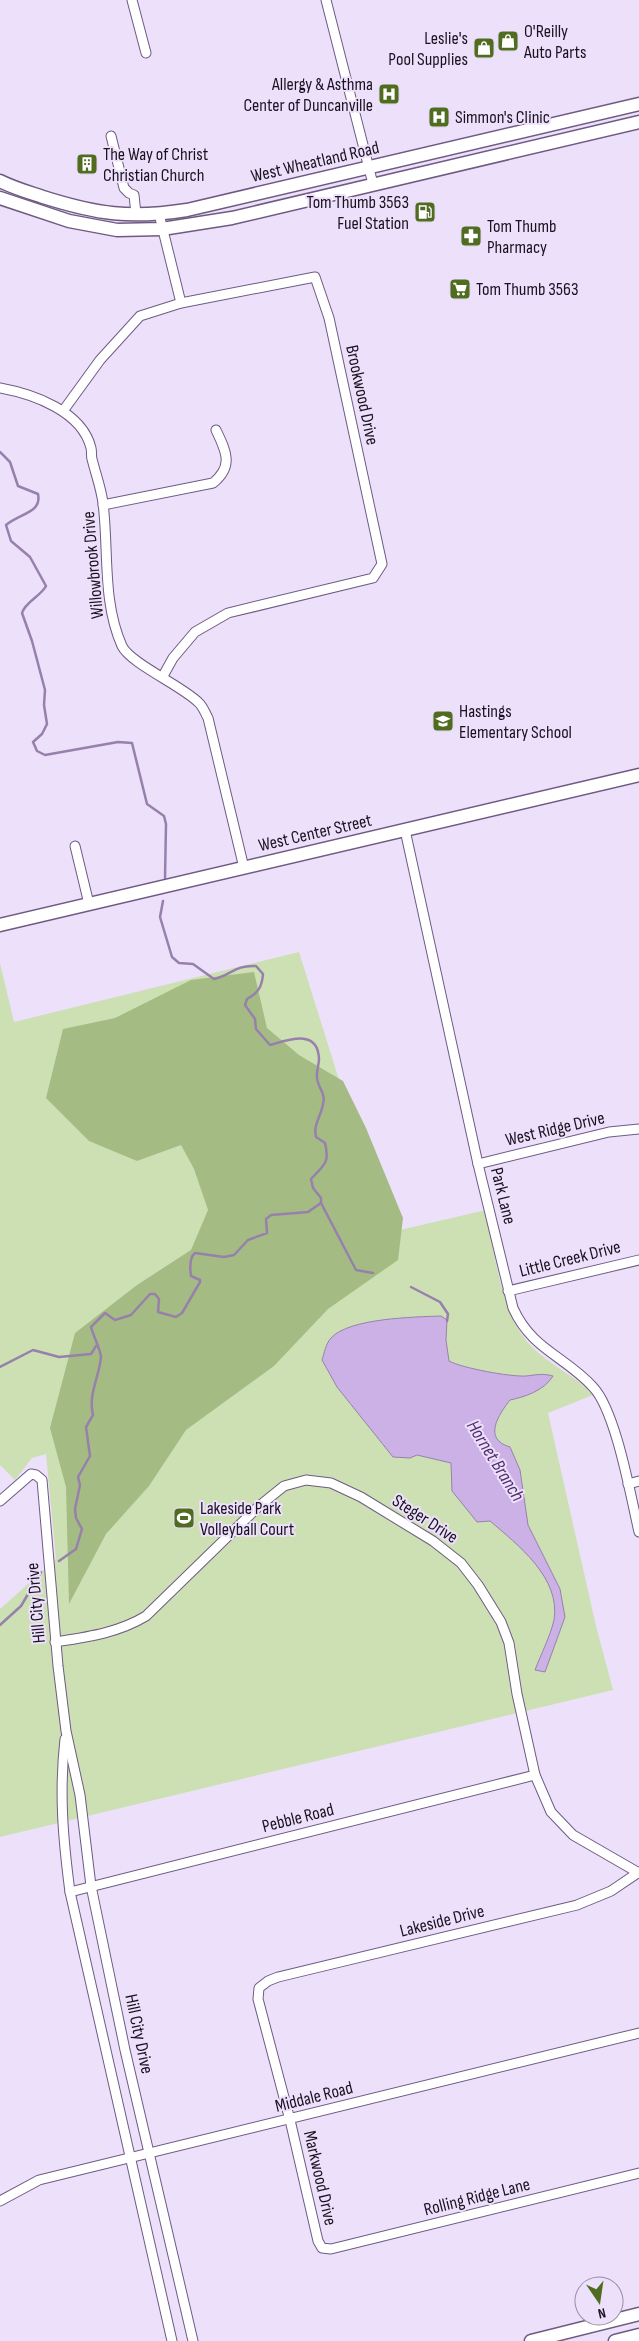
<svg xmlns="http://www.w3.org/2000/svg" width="639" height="2341" font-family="'Sofia Sans Condensed',sans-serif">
  <rect width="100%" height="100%" fill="#ede0fb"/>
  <path fill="#cce0b4" d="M 299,952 L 387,1233 L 486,1210 C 495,1252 500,1314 531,1346 C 549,1365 575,1375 593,1395 L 548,1413 L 596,1626 L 613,1690 L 0,1837 L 0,1609 L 56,1559 L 46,1454 L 32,1458 L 15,1480 L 0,1465 L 0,963 L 14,1022 Z"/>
  <path fill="#a4bc84" d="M 254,972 L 267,1028 L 299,1055 L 343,1081 L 366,1128 L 403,1218 L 398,1260 L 328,1309 L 274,1366 L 186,1430 L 149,1486 L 106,1534 L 69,1604 L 66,1487 L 50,1428 L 75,1333 L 137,1285 L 191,1250 L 208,1210 L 194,1169 L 181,1145 L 137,1161 L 89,1141 L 46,1098 L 63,1029 L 115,1018 L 191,980 Z"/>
  <path fill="#ccb1e7" stroke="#9781ac" d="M 441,1316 L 447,1320 L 446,1340 L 449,1361 C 462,1368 510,1377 526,1376 C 536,1375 542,1373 553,1376 C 544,1391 524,1397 510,1400 C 499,1414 482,1439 510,1447 L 520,1470 L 528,1525 L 560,1589 L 565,1617 L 545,1672 L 535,1670 C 541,1654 550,1637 554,1620 C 561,1578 518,1545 490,1521 L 477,1522 L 452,1491 L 451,1463 L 417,1455 L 410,1458 L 393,1457 L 337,1387 L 322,1360 C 324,1354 326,1343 331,1338 C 349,1318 415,1317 441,1316 Z"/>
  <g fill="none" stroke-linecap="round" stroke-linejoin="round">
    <g stroke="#9781ac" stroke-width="2.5">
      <path d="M 0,452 L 10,462 L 18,486 L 38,494 C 42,513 20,513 6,525 L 11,541 L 30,557 L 46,586 C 41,596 25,602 22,613 L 32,641 L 45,690 L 44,705 L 47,724 L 42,734 L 33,742 L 37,751 L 45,755 L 118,742 L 132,743 L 147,804 L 164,816 L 166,824 L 165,878"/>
      <path d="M 163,901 L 160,917 L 172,957 L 179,963 L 193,964 L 214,979 C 232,975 234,965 256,966 L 263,974 C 262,987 258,993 247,999 L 245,1005 L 255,1019 L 256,1029 L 270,1045 C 288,1040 318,1028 319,1059 C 319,1065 316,1072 317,1078 C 318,1088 326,1093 323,1104 C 321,1117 313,1124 316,1137 L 325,1143 C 330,1163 324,1165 311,1179 L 313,1188 L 321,1198 L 321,1203 L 356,1270 L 373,1273"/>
      <path d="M 411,1287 L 440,1302 L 448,1314 L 447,1321"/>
      <path d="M 0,1367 L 33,1350 L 59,1357 L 91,1354 L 96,1346"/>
      <path d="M 59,1561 L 76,1549 L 82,1529 L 76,1518 L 75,1509 L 80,1485 L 78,1477 L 90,1456 L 86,1427 L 93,1415 C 88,1394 99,1378 101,1357 C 101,1351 93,1335 91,1327 L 105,1313 L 115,1320 L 131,1315 L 150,1294 L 155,1294 L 159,1299 L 158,1312 L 176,1317 L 182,1313 L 200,1282 L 200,1280 L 191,1276 C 190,1269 189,1258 195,1253 L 224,1257 L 234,1255 L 248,1240 L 267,1233 L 266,1219 L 271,1215 L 308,1212 L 321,1203"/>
      <path d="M 0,1625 L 21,1606 L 41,1572"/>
    </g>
    <g stroke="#6f5b82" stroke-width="11">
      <g id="street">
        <path d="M 132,0 L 146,53"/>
        <path d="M 326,0 L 373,184"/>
        <path d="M 111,136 L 124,188 L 129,193 L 134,195 L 136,214"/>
        <path d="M 159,214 L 181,303"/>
        <path d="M 0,388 C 33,394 82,411 91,448 C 92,452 91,456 92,459 C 96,475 101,488 103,503 C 109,551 102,601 122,646 C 130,663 182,686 198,702 C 203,706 205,713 208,718 L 244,868"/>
        <path d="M 63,411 L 100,360 L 140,316 L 181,303 L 315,277 L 329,318 L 382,564 L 373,578 L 228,613 L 195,632 L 173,658 L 163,676"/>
        <path d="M 103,505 L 213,483 C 234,466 226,451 216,430"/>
        <path d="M 405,830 L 478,1164 L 513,1308 C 532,1350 565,1356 593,1387 C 616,1411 631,1498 639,1532"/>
        <path d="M 75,846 L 89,904"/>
        <path d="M 478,1164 L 609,1132 L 639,1129"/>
        <path d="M 508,1291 L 639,1260"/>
        <path d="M 628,1484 L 639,1481"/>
        <path d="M 0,1501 L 31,1474 L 36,1475 L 42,1480 L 58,1666 L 66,1731 L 80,1795 L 91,1886 L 125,2050 L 193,2341"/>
        <path d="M 55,1642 C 87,1637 118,1633 146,1616 L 258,1507 L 284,1486 L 306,1480 L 331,1483 L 361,1497 L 433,1541 L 461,1563 L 478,1585 L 501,1622 L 509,1643 L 517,1694 L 535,1775 L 551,1812 L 573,1835 L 639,1873"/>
        <path d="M 65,1739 C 59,1792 63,1839 70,1892 L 172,2341"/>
        <path d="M 639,1872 L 611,1891 L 577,1905 L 278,1977 L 268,1981 L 259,1988 L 258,1999 L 290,2120 L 318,2241 L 322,2248 L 331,2249 L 639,2173"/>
        <path d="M 70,1892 L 535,1775"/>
        <path d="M 0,2201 L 39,2180 L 639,2033"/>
      </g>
    </g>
    <g stroke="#6f5b82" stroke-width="15">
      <g id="secondary">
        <path d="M 0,181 C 14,188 28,192 43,197 C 97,214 130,219 187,210 L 639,104"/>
        <path d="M 0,198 L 69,221 L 117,230 L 162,229 L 232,218 L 639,122"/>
        <path d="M 0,925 L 639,775"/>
        <path d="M 531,2341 L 639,2314"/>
        <path d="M 615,2341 L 639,2335"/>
      </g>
    </g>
    <use href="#street" stroke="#fff" stroke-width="9"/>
    <use href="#secondary" stroke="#fff" stroke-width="12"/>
  </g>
  <defs>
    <g id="shop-square" transform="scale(1.125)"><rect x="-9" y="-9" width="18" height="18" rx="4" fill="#506c20" stroke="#ede0fb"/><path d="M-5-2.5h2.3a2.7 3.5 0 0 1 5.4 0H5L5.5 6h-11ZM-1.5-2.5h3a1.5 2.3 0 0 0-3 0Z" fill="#fff"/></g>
    <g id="hospital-square" transform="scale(1.125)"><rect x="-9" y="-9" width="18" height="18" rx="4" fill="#506c20" stroke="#ede0fb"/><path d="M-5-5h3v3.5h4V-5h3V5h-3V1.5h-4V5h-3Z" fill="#fff"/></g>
    <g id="building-square" transform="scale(1.125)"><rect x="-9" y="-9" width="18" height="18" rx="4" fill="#506c20" stroke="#ede0fb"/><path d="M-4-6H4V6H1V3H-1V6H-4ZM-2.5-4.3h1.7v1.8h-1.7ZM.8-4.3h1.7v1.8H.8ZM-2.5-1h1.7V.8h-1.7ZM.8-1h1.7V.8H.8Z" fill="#fff"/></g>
    <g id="fuel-square" transform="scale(1.125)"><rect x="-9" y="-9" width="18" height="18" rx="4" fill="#506c20" stroke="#ede0fb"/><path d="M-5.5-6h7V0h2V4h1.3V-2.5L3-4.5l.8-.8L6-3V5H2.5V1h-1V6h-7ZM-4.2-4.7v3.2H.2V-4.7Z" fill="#fff"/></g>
    <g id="pharmacy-square" transform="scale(1.125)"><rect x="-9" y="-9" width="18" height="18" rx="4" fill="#506c20" stroke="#ede0fb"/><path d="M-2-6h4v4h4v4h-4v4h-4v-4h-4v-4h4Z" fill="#fff"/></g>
    <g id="supermarket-square" transform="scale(1.125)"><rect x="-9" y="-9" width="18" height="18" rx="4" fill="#506c20" stroke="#ede0fb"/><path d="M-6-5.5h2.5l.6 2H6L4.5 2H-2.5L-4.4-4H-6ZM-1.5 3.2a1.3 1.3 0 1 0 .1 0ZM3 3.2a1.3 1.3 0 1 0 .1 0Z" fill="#fff"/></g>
    <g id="school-square" transform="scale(1.125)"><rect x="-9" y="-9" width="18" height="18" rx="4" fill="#506c20" stroke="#ede0fb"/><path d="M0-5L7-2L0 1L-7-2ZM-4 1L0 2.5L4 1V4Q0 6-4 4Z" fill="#fff"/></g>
    <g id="stadium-square" transform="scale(1.125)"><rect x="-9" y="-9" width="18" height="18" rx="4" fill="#506c20" stroke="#ede0fb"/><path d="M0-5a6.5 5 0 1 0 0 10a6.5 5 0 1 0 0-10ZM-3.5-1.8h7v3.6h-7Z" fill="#fff"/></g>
  </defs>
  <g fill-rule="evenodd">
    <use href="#shop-square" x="508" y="41"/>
    <use href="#shop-square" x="484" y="48"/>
    <use href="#hospital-square" x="389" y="94"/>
    <use href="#hospital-square" x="439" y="117"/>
    <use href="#building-square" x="87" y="164"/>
    <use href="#fuel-square" x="425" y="212"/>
    <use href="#pharmacy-square" x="471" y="236"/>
    <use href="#supermarket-square" x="460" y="289"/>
    <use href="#school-square" x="443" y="721"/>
    <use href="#stadium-square" x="184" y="1518"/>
  </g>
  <g text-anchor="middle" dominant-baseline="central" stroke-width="4" stroke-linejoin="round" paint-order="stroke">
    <g font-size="18" fill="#1a1221" stroke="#ede0fb" text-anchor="start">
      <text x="524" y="31">O'Reilly<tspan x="524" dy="21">Auto Parts</tspan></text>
      <text x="468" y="38" text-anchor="end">Leslie's<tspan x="468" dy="21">Pool Supplies</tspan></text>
      <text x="373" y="84" text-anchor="end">Allergy &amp; Asthma<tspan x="373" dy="21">Center of Duncanville</tspan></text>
      <text x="455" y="117">Simmon's Clinic</text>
      <text x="103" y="154">The Way of Christ<tspan x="103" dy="21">Christian Church</tspan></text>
      <text x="409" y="202" text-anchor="end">Tom Thumb 3563<tspan x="409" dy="21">Fuel Station</tspan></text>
      <text x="487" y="226">Tom Thumb<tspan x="487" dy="21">Pharmacy</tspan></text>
      <text x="476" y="289">Tom Thumb 3563</text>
      <text x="459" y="711">Hastings<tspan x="459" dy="21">Elementary School</tspan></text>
      <text x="200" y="1508">Lakeside Park<tspan x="200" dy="21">Volleyball Court</tspan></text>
    </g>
    <g font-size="18" fill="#1a1221" stroke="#ede0fb">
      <text transform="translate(315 162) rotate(-13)">West Wheatland Road</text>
      <text transform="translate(362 395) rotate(78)">Brookwood Drive</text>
      <text transform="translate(93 565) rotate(-95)">Willowbrook Drive</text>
      <text transform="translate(315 833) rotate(-13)">West Center Street</text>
      <text transform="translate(555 1129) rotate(-13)">West Ridge Drive</text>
      <text transform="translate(503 1196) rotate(76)">Park Lane</text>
      <text transform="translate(570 1259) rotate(-14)">Little Creek Drive</text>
      <text transform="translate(425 1519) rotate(33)">Steger Drive</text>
      <text transform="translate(36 1603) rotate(-95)">Hill City Drive</text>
      <text transform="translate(298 1818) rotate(-14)">Pebble Road</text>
      <text transform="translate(442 1921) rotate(-14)">Lakeside Drive</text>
      <text transform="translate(139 2034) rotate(78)">Hill City Drive</text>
      <text transform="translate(314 2097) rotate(-14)">Middale Road</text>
      <text transform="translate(320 2178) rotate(77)">Markwood Drive</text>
      <text transform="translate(477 2197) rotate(-14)">Rolling Ridge Lane</text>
    </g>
    <g font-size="19" font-style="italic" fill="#522e6f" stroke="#ede0fb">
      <text transform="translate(495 1461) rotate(58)">Hornet Branch</text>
    </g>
  </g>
  <g transform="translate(599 2301) rotate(167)"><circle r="24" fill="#ede0fb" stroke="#998ea4"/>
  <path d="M0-4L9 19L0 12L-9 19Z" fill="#506c20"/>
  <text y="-8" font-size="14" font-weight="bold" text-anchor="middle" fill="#1a1221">N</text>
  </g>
</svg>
